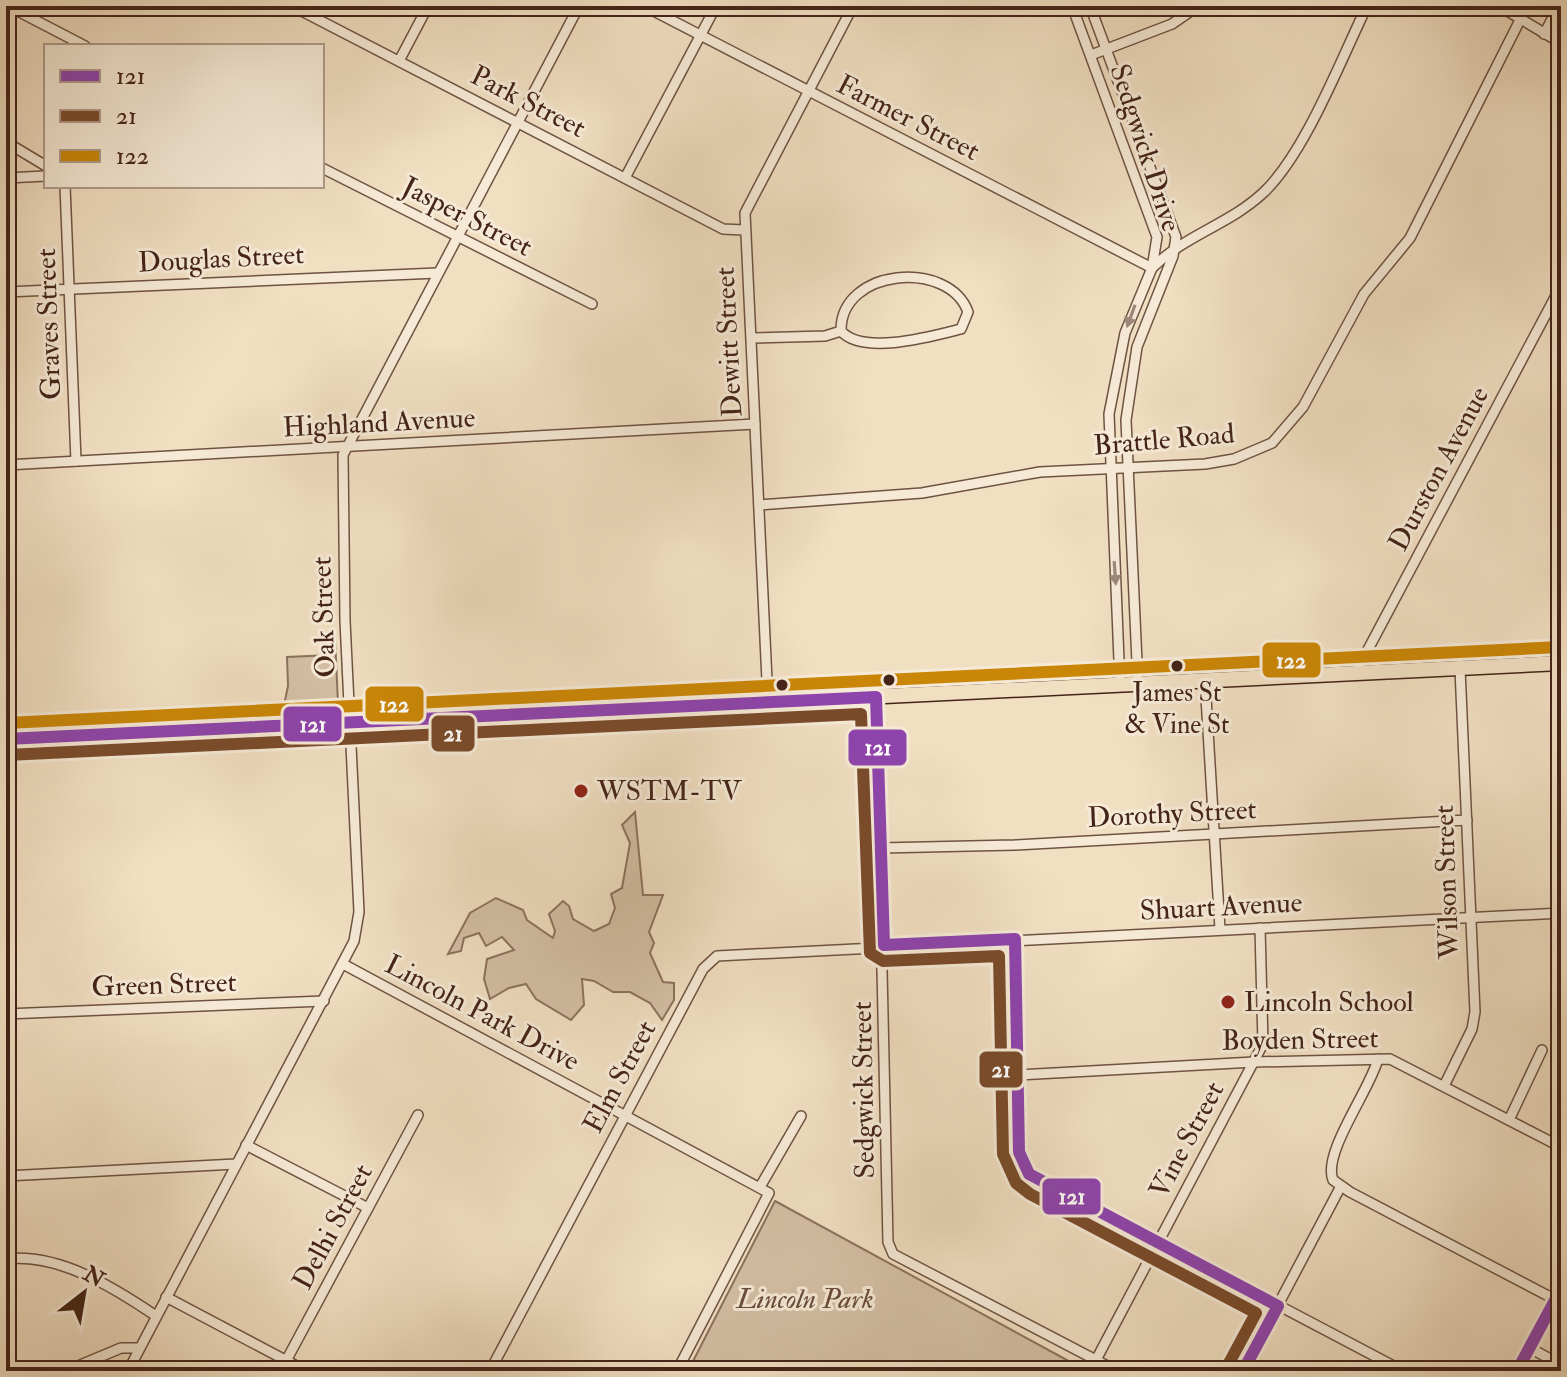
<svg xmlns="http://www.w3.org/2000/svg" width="1567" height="1377" font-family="'IM FELL Double Pica',serif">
  <rect width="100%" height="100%" fill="#f1dfc2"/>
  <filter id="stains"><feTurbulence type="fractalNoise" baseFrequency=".0025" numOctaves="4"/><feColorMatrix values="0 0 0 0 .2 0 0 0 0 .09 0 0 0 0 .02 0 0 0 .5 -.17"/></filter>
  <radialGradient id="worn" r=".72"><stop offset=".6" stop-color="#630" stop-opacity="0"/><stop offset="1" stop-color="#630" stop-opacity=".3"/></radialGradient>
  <g fill="#d4bfa5" stroke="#8c725e" stroke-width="2">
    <path d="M 335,639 L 338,703 L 284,705 L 288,686 L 287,657 L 331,655 L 331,640 Z"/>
    <path d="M 635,812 L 643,895 L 663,895 L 649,932 L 654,943 L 650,953 L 663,982 L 674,983 L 674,1000 L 662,1020 L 650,1003 L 630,992 L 613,992 L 594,981 L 582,979 L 584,1005 L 571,1020 L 536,999 L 526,984 L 509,988 L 490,999 L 484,979 L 487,959 L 514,950 L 502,937 L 486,946 L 479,933 L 464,938 L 461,951 L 448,954 L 470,913 L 496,898 L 523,910 L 527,920 L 553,938 L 555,931 L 549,914 L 563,901 L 569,906 L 573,919 L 594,931 L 609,924 L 615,908 L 611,894 L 622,888 L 630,843 L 622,825 Z"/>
    <path d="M 775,1201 L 1087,1371 L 688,1371 Z"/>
  </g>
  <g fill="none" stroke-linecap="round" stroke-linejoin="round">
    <g stroke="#6f5342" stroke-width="12">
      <g id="minor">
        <path d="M 8,6 L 85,46"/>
        <path d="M 292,6 L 723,229 L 744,230"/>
        <path d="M 644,6 L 1152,268 C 1188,233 1227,226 1263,193 C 1305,154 1341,59 1367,6"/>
        <path d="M 1072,6 L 1157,237 L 1152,268 L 1125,333 L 1109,414 L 1120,685"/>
        <path d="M 1090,6 L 1176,237 L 1173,256 L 1137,347 L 1126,420 L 1138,684"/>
        <path d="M 1499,6 L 1561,43"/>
        <path d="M 1544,34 L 1559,6"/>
        <path d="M 1091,55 L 1172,24 L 1198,6"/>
        <path d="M 399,61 L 428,6"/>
        <path d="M 6,142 L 46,166"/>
        <path d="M 322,168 L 592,304"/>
        <path d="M 6,178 L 46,176"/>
        <path d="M 625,178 L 716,6"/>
        <path d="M 65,186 L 76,461"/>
        <path d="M 6,292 L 437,273"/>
        <path d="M 752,338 L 825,336 L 841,331 C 863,356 933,336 961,329 L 968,312 C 949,259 840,268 841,331"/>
        <path d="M 6,465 L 755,424"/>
        <path d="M 759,505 L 922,493 L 1040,472 L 1205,464 L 1234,459 L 1272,443 L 1303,407 L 1364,294 L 1410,238 L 1520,20"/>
        <path d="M 1355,674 L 1561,286"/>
        <path d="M 1205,681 L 1220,929"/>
        <path d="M 876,697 L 888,1242 L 893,1254 L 1117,1371"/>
        <path d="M 768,702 L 745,213 L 853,6"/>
        <path d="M 880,848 L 1015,845 L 1467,820"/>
        <path d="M 1015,939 L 1019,1152 L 1029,1174 L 1403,1371"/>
        <path d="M 343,964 L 769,1193 L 677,1371"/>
        <path d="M 6,1014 L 324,1001"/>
        <path d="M 1378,1059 C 1370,1090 1322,1153 1333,1180 L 1350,1192 L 1556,1300"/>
        <path d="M 1018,1075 L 1254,1062 L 1390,1059 L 1561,1147"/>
        <path d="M 1444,1086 L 1472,1029 L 1475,1012 L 1460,669"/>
        <path d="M 1509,1120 L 1542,1050"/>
        <path d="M 246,1145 L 368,1208"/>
        <path d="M 6,1176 L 236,1164"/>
        <path d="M 760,1187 L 801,1116"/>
        <path d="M 6,1259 C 59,1253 113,1287 156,1316"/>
        <path d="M 166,1297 L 306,1371"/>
        <path d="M 1530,1348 L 1561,1365"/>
        <path d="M 1096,1360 L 1263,1044 L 1260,928"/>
        <path d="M 286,1361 L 418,1115"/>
        <path d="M 66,1371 L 121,1348 L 139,1348"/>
        <path d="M 128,1371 L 354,941 L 359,912 L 345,621 L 343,455 L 579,6"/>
        <path d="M 490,1371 L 703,969 L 717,956 L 1561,913"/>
        <path d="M 1243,1371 L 1341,1186"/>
      </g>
    </g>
    <g stroke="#6f5342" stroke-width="14">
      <path id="tertiary" d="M 1517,1371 L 1561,1289"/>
    </g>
    <g stroke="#442418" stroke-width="17">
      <path id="primary" d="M 6,739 L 1561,663"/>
    </g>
    <use href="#minor" stroke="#f6ead7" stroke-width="9"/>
    <use href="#tertiary" stroke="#f6ead7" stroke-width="11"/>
    <use href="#primary" stroke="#f1dfc2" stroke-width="14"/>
    <g stroke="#f6ead7" stroke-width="18">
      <g id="bus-1">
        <path d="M 6,739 L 876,697 L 884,945 L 1015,939 L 1019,1152 L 1029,1174 L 1278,1306 L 1243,1371"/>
        <path d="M 1517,1371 L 1561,1289"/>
      </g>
    </g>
    <g stroke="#f6ead7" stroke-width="18">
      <path id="bus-2" d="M 7,755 L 861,714 L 870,953 L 883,961 L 999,956 L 1003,1154 L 1016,1183 L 1030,1194 L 1256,1313 L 1229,1363"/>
    </g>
    <g stroke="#f6ead7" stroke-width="18">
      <path id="bus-3" d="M 6,723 L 1560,647"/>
    </g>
    <use href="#bus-1" stroke="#8e44ad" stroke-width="12"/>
    <use href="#bus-2" stroke="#7a4b2a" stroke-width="12"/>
    <use href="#bus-3" stroke="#ca8606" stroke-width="12"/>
  </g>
  <defs><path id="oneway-solid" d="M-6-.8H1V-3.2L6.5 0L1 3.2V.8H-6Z" transform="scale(2)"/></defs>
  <g fill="#9d8778">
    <use href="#oneway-solid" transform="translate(1131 316) rotate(110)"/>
    <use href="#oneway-solid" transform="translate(1115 573) rotate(86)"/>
  </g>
  <g fill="#442418" stroke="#f6ead7" stroke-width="3">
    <circle cx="1177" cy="666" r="7"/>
    <circle cx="889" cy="680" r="7"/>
    <circle cx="782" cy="685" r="7"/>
  </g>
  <g fill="#8f2418" stroke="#f6ead7" stroke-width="3">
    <circle cx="581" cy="791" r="8"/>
    <circle cx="1228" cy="1002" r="8"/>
  </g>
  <g text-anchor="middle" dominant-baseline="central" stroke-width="6" stroke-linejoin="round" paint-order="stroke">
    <g font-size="26" fill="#442418" stroke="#f6ead7">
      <text x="1177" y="693">James St<tspan x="1177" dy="32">&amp; Vine St</tspan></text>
    </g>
    <g font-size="28" fill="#442418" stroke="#f6ead7">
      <text transform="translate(528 102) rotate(27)">Park Street</text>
      <text transform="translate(908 118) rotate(27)">Farmer Street</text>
      <text transform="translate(1145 148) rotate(72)">Sedgwick Drive</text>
      <text transform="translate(467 217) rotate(27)">Jasper Street</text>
      <text transform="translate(221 259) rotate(-3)">Douglas Street</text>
      <text transform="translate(49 324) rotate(-92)">Graves Street</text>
      <text transform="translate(729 342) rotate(-93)">Dewitt Street</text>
      <text transform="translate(379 423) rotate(-3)">Highland Avenue</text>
      <text transform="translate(1164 440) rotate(-5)">Brattle Road</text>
      <text transform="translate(1439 469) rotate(-62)">Durston Avenue</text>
      <text transform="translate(324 617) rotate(-92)">Oak Street</text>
      <text transform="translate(1172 814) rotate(-3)">Dorothy Street</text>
      <text transform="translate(1447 882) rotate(-92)">Wilson Street</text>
      <text transform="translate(1221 907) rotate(-3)">Shuart Avenue</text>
      <text transform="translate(164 985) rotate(-2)">Green Street</text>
      <text transform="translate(482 1013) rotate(28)">Lincoln Park Drive</text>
      <text transform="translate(1300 1040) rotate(-1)">Boyden Street</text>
      <text transform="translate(620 1077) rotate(-62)">Elm Street</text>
      <text transform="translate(864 1090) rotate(-91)">Sedgwick Street</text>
      <text transform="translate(1187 1140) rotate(-62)">Vine Street</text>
      <text transform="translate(333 1227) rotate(-62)">Delhi Street</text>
    </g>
    <g font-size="28" fill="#442418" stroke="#f6ead7" text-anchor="start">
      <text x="597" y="791">WSTM-TV</text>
      <text x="1244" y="1002">Lincoln School</text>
    </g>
    <g font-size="28" font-style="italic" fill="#684b3b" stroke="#f6ead7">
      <text x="805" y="1299">Lincoln Park</text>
    </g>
  </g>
  <g stroke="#f6ead7" stroke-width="3">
    <rect x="1261" y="641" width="61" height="38" rx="8" fill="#ca8606"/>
    <rect x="364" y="685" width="61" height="38" rx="8" fill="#ca8606"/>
    <rect x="282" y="705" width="61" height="38" rx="8" fill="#8e44ad"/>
    <rect x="430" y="714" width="46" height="39" rx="8" fill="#7a4b2a"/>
    <rect x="847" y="728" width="61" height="39" rx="8" fill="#8e44ad"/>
    <rect x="978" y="1050" width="46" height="39" rx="8" fill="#7a4b2a"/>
    <rect x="1041" y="1177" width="61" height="39" rx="8" fill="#8e44ad"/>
  </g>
  <g font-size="22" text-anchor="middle" font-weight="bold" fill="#fff">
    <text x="1291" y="668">122</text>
    <text x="394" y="712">122</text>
    <text x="313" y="732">121</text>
    <text x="453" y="741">21</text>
    <text x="878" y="755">121</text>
    <text x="1001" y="1077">21</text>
    <text x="1072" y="1204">121</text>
  </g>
  <rect width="1567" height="1377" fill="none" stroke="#f1dfc2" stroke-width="32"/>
  <rect x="8" y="8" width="1551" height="1361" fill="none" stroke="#442418" stroke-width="4"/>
  <rect x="16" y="16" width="1535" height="1345" fill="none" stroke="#442418" stroke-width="2"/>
  <rect x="44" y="44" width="280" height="144" fill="#f6ead7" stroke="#af9b8b" stroke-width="2"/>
  <rect x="60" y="70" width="40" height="12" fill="#8e44ad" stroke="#af9b8b" stroke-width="2"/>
  <text x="116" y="84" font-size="24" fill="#442418">121</text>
  <rect x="60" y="110" width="40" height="12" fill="#7a4b2a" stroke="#af9b8b" stroke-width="2"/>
  <text x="116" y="124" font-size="24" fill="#442418">21</text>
  <rect x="60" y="150" width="40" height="12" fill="#ca8606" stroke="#af9b8b" stroke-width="2"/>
  <text x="116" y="164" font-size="24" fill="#442418">122</text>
  <g transform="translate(84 1293) rotate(31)" stroke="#f6ead7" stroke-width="6" paint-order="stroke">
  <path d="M0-6L14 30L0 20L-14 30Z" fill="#442418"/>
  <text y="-12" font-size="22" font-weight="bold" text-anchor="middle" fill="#442418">N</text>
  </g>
  <rect width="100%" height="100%" filter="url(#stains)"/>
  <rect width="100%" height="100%" fill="url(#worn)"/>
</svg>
